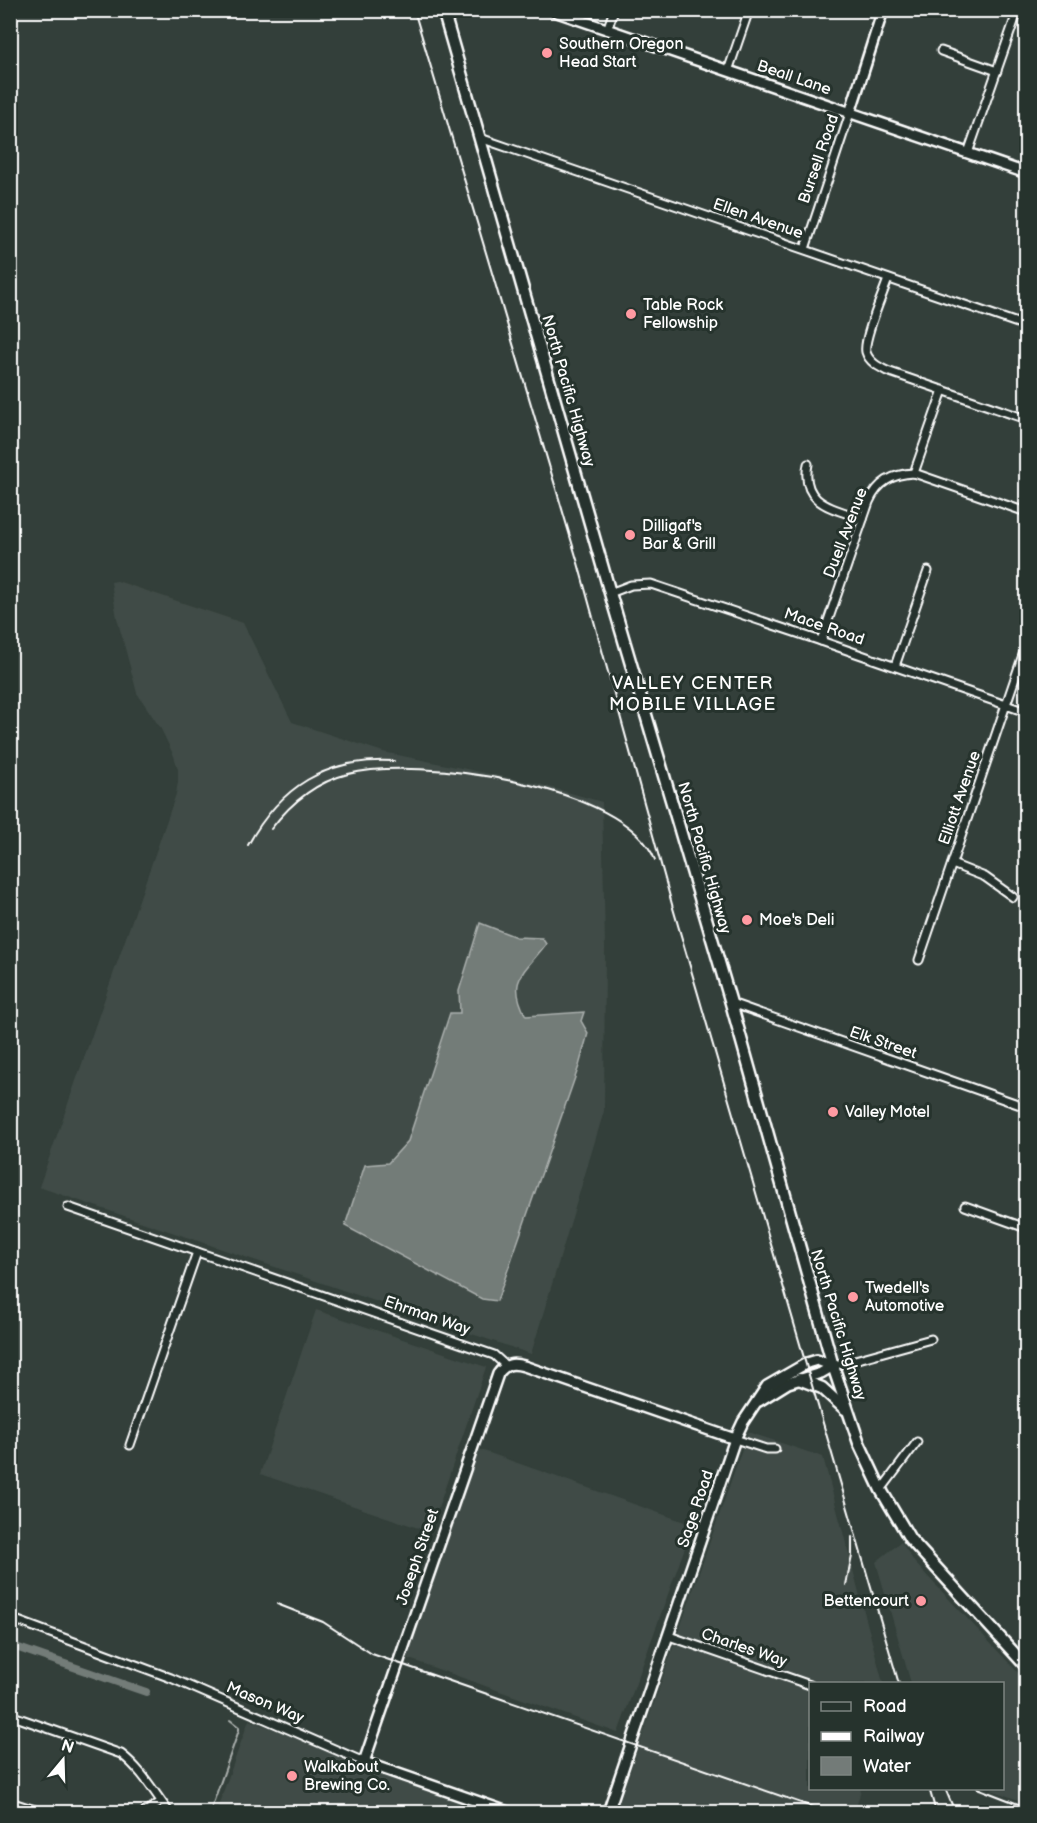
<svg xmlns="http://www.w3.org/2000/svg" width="1037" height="1823" font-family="'Balsamiq Sans',sans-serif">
  <rect width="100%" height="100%" fill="#333f3a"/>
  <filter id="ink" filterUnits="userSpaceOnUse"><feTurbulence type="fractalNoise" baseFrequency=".0167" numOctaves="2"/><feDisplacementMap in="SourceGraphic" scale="12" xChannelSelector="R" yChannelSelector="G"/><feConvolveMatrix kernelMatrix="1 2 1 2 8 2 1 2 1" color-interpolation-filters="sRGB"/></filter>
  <g filter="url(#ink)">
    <g fill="#404c47">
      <path d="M 117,581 L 243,623 L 292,722 L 383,752 L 539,784 L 602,802 L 605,947 L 604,1111 L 531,1354 L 39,1187 L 176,794 L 178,782 L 178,769 L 174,756 L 161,729 L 137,693 L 117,618 L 111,582 Z"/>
      <path d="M 316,1310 L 486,1367 L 430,1532 L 260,1474 Z"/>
      <path d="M 748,1432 L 823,1457 L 883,1683 L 810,1684 L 810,1788 L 861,1789 L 855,1812 L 616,1812 Z"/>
      <path d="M 478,1449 L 693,1525 L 618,1733 L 404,1657 Z"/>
      <path d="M 901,1542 L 915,1563 L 1026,1681 L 1026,1803 L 989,1789 L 1002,1788 L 1002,1684 L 911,1683 L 876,1562 Z"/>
      <path d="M 249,1720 L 494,1812 L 216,1812 Z"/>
    </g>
    <path fill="#737b78" stroke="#abb0ae" stroke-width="1.5" d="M 480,923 L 516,937 L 542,938 L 546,944 C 525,972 506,979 526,1016 L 584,1012 L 581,1021 L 588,1033 L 579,1066 L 497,1301 L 482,1299 L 345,1226 L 365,1165 L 388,1163 L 408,1141 L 450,1013 L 460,1013 L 459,991 Z"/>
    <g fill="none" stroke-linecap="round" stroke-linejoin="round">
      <path stroke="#abb0ae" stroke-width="2" d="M 210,1812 L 239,1730 L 239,1727 L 230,1720"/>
      <path stroke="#737b78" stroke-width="8" d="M 10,1645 L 146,1692"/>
      <g stroke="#fff" stroke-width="11">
        <g id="street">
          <path d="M 607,30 L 614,10"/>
          <path d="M 941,51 L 997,71"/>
          <path d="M 728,71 L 749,10"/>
          <path d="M 480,138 L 1026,326"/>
          <path d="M 968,153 L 1018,10"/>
          <path d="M 805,249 L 850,113"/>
          <path d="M 888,279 C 883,294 863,339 866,352 C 869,362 879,367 887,371 L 1026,419"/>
          <path d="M 808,464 C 800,504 833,508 863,519"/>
          <path d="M 914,473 L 943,390"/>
          <path d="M 610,593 L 631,585 L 651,584 L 821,641 L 1026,712"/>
          <path d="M 821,641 L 869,502 C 878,482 892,474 914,473 L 1026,512"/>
          <path d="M 895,666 L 928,571"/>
          <path d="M 952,864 L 985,877 L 1013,897"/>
          <path d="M 919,960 L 1026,646"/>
          <path d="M 731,1003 L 1026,1107"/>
          <path d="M 965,1206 L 1026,1228"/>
          <path d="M 68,1207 L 494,1355 L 506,1366"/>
          <path d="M 833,1366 L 931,1339"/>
          <path d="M 735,1439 L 766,1449 L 775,1449"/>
          <path d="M 130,1445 L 197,1252"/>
          <path d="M 881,1490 L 917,1442"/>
          <path d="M 10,1618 L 171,1678 L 364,1762"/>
          <path d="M 669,1636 L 810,1685"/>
          <path d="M 10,1715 L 121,1754 C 141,1769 154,1792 169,1812"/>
          <path d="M 10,1802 L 41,1812"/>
          <path d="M 145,1812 L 161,1802"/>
        </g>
      </g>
      <g stroke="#fff" stroke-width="14">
        <g id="secondary">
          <path d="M 551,10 L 1026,173"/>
          <path d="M 850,113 L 883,10"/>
          <path d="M 759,1401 L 788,1383 L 821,1373 L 833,1366"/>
          <path d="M 508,1812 L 364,1762 L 498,1374 C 506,1363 513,1363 524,1366 L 735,1439"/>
          <path d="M 608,1812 L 735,1439 L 743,1422 L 767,1386 L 807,1363 L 817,1360 L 833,1366"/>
        </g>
      </g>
      <g stroke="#fff" stroke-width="15">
        <g id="primary">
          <path d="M 443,10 L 610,593 L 731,1003 L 833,1366 L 859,1443 L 881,1490 L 910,1539 L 1026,1666"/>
          <path d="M 799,1379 L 822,1388 L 845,1409"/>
        </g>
      </g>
      <use href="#street" stroke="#26332d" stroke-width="7"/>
      <use href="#secondary" stroke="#26332d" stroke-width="9"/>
      <use href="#primary" stroke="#26332d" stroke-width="10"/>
      <g stroke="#fff" stroke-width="2">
        <path d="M 414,10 L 578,563 L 673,908 L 899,1684"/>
        <path d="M 271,829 C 290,804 316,782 348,774 C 416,756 626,784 655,860"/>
        <path d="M 248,845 C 280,787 326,757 394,761"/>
        <path d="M 846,1585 L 852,1556 L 852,1537"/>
        <path d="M 277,1604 L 323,1622 L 372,1654 L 827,1812"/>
        <path d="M 929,1788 L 936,1812"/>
        <path d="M 945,1788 L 955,1812"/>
        <path d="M 977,1788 L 1026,1807"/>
      </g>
    </g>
  </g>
  <g fill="#ff9aa2" stroke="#26332d" stroke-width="2">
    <circle cx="547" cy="53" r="6"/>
    <circle cx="631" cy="314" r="6"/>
    <circle cx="630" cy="535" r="6"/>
    <circle cx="747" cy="920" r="6"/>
    <circle cx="833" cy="1112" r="6"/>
    <circle cx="853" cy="1297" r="6"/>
    <circle cx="921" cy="1601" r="6"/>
    <circle cx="292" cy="1776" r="6"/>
  </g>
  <g text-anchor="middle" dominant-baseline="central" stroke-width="6" stroke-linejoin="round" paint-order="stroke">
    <g font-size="16" fill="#fff" stroke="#26332d" text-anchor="start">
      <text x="559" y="44">Southern Oregon<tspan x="559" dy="18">Head Start</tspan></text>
      <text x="643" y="305">Table Rock<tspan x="643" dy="18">Fellowship</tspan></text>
      <text x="642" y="526">Dilligaf's<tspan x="642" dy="18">Bar &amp; Grill</tspan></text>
      <text x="759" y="920">Moe's Deli</text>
      <text x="845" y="1112">Valley Motel</text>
      <text x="865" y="1288">Twedell's<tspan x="865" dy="18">Automotive</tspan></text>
      <text x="909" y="1601" text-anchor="end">Bettencourt</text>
      <text x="304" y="1767">Walkabout<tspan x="304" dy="18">Brewing Co.</tspan></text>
    </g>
    <g font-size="16" fill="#fff" stroke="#26332d">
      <text transform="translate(794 78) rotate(19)">Beall Lane</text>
      <text transform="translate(819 159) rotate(-71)">Bursell Road</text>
      <text transform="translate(758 219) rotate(19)">Ellen Avenue</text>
      <text transform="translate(568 391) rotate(74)">North Pacific Highway</text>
      <text transform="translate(846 533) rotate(-69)">Duell Avenue</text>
      <text transform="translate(824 627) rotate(19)">Mace Road</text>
      <text transform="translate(960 798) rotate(-71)">Elliott Avenue</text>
      <text transform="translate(704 858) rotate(74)">North Pacific Highway</text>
      <text transform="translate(883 1043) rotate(19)">Elk Street</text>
      <text transform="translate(427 1316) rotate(19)">Ehrman Way</text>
      <text transform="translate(838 1325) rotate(73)">North Pacific Highway</text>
      <text transform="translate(696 1509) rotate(-71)">Sage Road</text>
      <text transform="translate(418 1557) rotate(-71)">Joseph Street</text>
      <text transform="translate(744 1648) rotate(19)">Charles Way</text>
      <text transform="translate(265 1703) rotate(23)">Mason Way</text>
    </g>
    <g font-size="18" letter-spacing="1.5" fill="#fff" stroke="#26332d">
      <text x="693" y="683">VALLEY CENTER<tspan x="693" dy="21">MOBILE VILLAGE</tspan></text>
    </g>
  </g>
  <rect width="1037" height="1823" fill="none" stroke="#26332d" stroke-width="36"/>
  <rect x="18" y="18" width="1001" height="1787" fill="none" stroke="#fff" stroke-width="2" filter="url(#ink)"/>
  <rect x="809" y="1682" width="195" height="108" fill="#26332d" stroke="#7d8581" stroke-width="1.5"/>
  <rect x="821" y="1702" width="30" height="9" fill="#26332d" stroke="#7d8581" stroke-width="1.5"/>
  <text x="863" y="1712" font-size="18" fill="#ffffff">Road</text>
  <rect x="821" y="1732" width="30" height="9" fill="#ffffff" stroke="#7d8581" stroke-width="1.5"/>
  <text x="863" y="1742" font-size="18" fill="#ffffff">Railway</text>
  <rect x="821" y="1757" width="30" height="18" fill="#737b78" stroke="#7d8581" stroke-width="1.5"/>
  <text x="863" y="1772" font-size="18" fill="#ffffff">Water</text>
  <g transform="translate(63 1760) rotate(19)" stroke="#26332d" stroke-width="4.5" paint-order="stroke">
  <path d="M0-4.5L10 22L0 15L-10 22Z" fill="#ffffff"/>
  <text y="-9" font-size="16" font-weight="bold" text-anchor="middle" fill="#ffffff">N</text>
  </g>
</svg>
